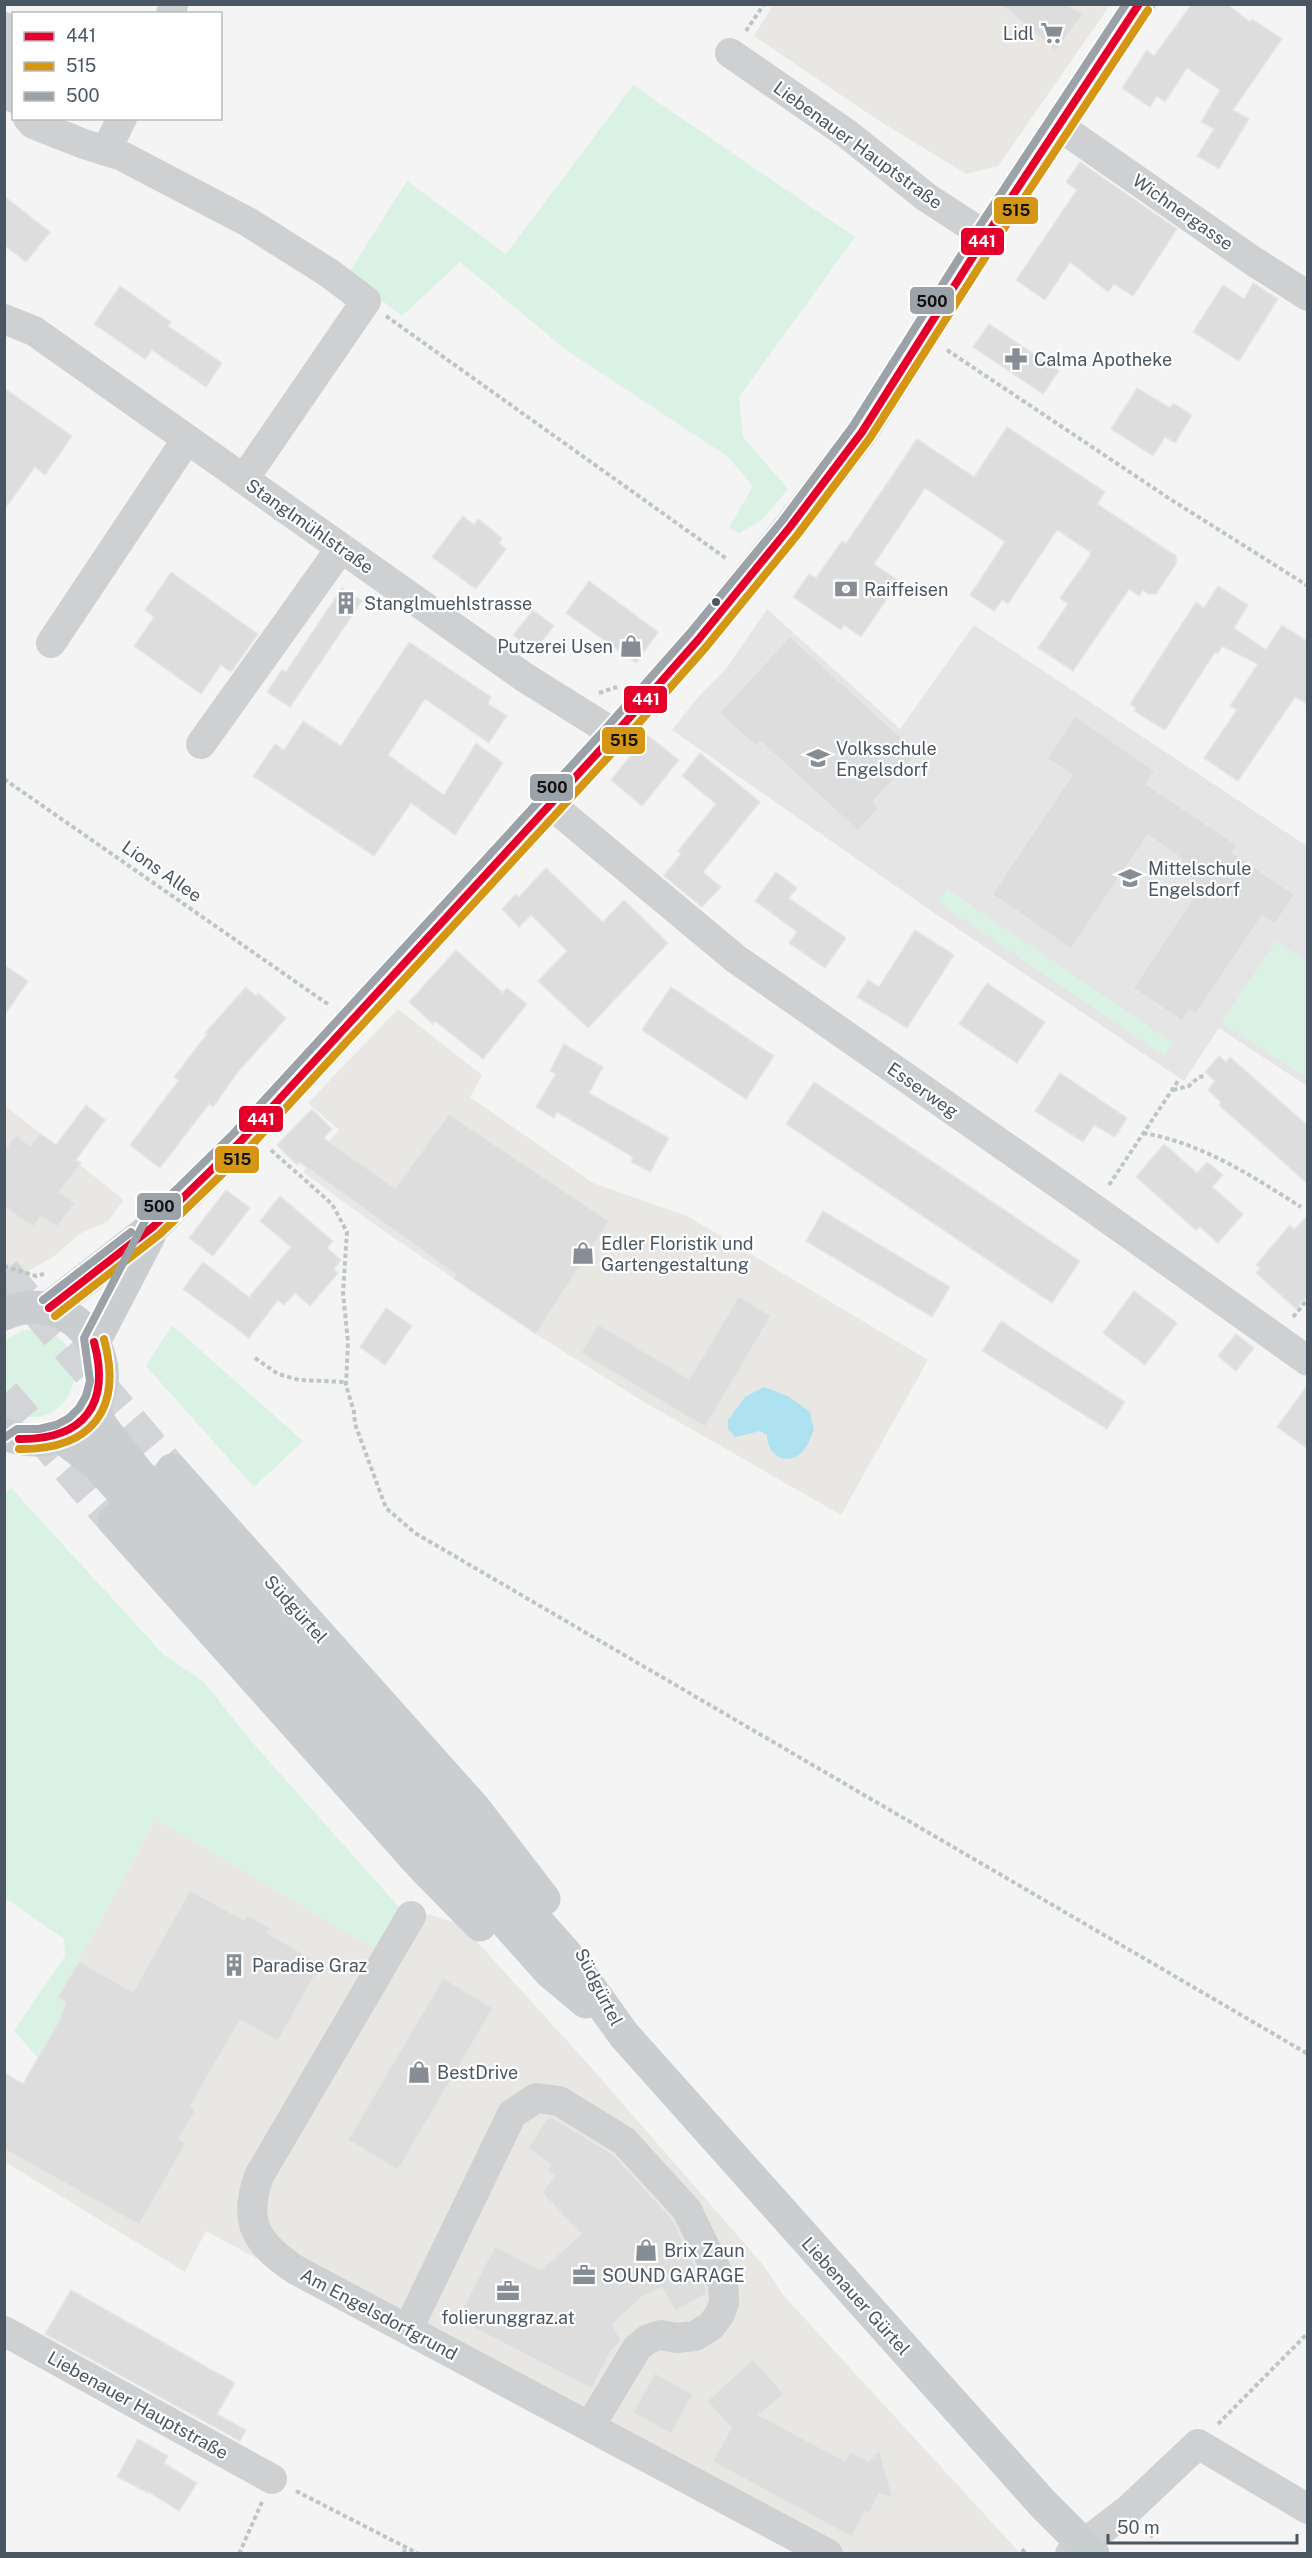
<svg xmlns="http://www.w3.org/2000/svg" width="1312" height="2558" font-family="'Public Sans',sans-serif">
  <rect width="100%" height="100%" fill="#f4f4f4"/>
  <g fill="#e8e7e3">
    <path d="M 773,5 L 1110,5 L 998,166 L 966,174 L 878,120 L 754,36 Z"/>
    <path d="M 398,1009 L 482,1075 L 470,1097 L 593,1183 L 687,1216 L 928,1360 L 841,1515 L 644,1402 L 536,1334 L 378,1227 L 303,1172 L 339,1130 L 308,1103 Z"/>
    <path d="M 8,1108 L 124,1200 L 107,1222 L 81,1233 L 53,1257 L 5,1284 L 4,1112 Z"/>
    <path d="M 156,1819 L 375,1949 L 398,1906 L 461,1924 L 589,2065 L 764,2266 L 784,2296 L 1020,2553 L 802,2553 L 206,2231 L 185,2272 L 5,2162 L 4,2155 L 46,2078 L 31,2069 L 60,2019 L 58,1997 Z"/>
  </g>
  <path fill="#e6e5e6" d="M 767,609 L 900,729 L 974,625 L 1307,846 L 1307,1086 L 1219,1028 L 1184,1081 L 930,910 L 672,730 L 699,696 L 726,669 Z"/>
  <g fill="#d9f2e3">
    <path d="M 633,85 L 855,237 L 739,397 L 743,437 L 788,489 L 762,520 L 739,533 L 729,528 L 753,486 L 727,456 L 566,350 L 460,262 L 402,316 L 348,274 L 407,181 L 506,254 Z"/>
    <path d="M 947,889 L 1173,1043 L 1164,1056 L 938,902 Z"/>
    <path d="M 1276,941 L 1307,961 L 1307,1078 L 1221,1023 Z"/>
    <path d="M 172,1325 L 303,1441 L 254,1487 L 146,1366 Z"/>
    <path d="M 23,1330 C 114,1326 71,1454 5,1406 L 5,1340 Z"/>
    <path d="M 11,1488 L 164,1655 L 204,1682 L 251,1741 L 398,1906 L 376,1950 L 156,1819 L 58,1997 L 66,2002 L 60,2019 L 38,2058 L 14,2031 L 65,1956 L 64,1939 L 5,1898 L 4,1494 Z"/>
  </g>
  <path fill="#aee2f0" d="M 764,1387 L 788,1396 L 810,1412 L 814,1430 C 811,1436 808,1446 803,1451 C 786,1468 767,1455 767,1435 L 760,1431 L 735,1437 L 728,1429 L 728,1420 L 745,1397 Z"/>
  <g fill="#ddddde" stroke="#e5e6e7" stroke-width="1.5">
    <path d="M 1001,4 L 1066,4 L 1083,14 L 1056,51 Z"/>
    <path d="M 1192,4 L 1227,4 L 1250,22 L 1252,19 L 1282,39 L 1233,110 L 1249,119 L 1219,169 L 1197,156 L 1214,129 L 1201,122 L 1220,90 L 1187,68 L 1165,102 L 1157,96 L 1150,107 L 1122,88 L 1147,50 L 1154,56 Z"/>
    <path d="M 1080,162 L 1177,229 L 1133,296 L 1114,284 L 1108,292 L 1070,262 L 1045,300 L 1016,280 L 1077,190 L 1066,182 Z"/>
    <path d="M 4,196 L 50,232 L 26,262 L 4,245 Z"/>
    <path d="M 1253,283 L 1278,299 L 1239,361 L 1193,332 L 1223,285 L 1244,299 Z"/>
    <path d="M 120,286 L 171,322 L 168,326 L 222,363 L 206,387 L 152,350 L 145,359 L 94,324 Z"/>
    <path d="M 989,324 L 1059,371 L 1043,394 L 973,347 Z"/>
    <path d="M 4,388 L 72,436 L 45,475 L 35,467 L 4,510 Z"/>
    <path d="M 1137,388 L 1170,408 L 1173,403 L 1192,415 L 1175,443 L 1165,437 L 1153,456 L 1111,429 Z"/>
    <path d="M 1007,427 L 1105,492 L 1097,504 L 1176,556 L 1176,564 L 1156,594 L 1148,594 L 1143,590 L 1139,596 L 1129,589 L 1073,671 L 1038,648 L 1068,604 L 1060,598 L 1090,556 L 1090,552 L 1057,530 L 1008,604 L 1002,600 L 994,611 L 970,595 L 1005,542 L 925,488 L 874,564 L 899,581 L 861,637 L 844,625 L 841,630 L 793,597 L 809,574 L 816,578 L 842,541 L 846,544 L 917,439 L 974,477 Z"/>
    <path d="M 463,516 L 474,525 L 478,519 L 502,538 L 499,543 L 506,549 L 476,589 L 432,557 Z"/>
    <path d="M 171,572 L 258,634 L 231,672 L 221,665 L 201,694 L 134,646 L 154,617 L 145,610 Z"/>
    <path d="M 589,581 L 658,632 L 636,663 L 566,613 Z"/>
    <path d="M 1218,586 L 1248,605 L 1234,628 L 1266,650 L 1282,625 L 1308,642 L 1308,705 L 1295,697 L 1238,781 L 1204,758 L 1237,710 L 1230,706 L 1258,664 L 1222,646 L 1218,654 L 1215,652 L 1165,730 L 1134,711 L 1136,708 L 1130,704 L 1196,602 L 1204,608 Z"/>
    <path d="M 342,588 L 362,601 L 290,707 L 267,692 L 282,670 L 286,672 Z"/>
    <path d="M 533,610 L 554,626 L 534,651 L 513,635 Z"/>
    <path d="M 790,636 L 918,753 L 873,802 L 879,808 L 858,831 L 761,742 L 757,747 L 719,713 Z"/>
    <path d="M 409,642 L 491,697 L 488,704 L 507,716 L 489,743 L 425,699 L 388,755 L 444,795 L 476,743 L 503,763 L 455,835 L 411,803 L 374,856 L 253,776 L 275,744 L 284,750 L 303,721 L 341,746 Z"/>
    <path d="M 1075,716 L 1155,771 L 1146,784 L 1237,845 L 1232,852 L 1295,895 L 1275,924 L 1262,916 L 1196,1014 L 1189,1010 L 1182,1021 L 1133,988 L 1201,886 L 1176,868 L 1182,859 L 1148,835 L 1071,949 L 992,894 L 1072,775 L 1047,758 Z"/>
    <path d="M 647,735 L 679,760 L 642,806 L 611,780 Z"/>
    <path d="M 700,753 L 760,802 L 703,872 L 721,887 L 702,907 L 664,876 L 681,854 L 678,851 L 716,804 L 682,776 Z"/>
    <path d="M 546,868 L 603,922 L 624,900 L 668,943 L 588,1028 L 538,981 L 567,951 L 531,915 L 519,927 L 502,909 L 516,894 L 519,897 Z"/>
    <path d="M 776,872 L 797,888 L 789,898 L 846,938 L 825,968 L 789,943 L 797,932 L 755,901 Z"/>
    <path d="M 915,930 L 954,955 L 907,1028 L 857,997 L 868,980 L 879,987 Z"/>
    <path d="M 456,950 L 503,993 L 507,988 L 527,1004 L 483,1059 L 435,1021 L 433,1024 L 409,1002 Z"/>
    <path d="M 4,965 L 28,981 L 4,1016 Z"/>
    <path d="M 987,983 L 1045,1022 L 1017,1063 L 959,1024 Z"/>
    <path d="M 246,987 L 256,996 L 258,993 L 286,1018 L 237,1073 L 213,1107 L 209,1104 L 160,1168 L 130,1145 L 179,1080 L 174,1077 L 207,1034 L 205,1033 Z"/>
    <path d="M 671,987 L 774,1056 L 746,1099 L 642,1030 Z"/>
    <path d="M 564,1044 L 603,1067 L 589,1093 L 669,1138 L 650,1172 L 631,1162 L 633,1157 L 557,1112 L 554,1118 L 536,1107 L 556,1074 L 550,1071 Z"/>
    <path d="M 1219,1056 L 1226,1062 L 1230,1057 L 1308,1126 L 1308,1184 L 1219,1105 L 1221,1102 L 1208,1090 L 1215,1081 L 1205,1072 Z"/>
    <path d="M 1060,1073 L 1127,1118 L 1115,1137 L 1094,1125 L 1083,1142 L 1035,1111 Z"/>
    <path d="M 814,1082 L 1080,1261 L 1052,1303 L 786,1124 Z"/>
    <path d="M 86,1105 L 105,1120 L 76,1160 L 81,1163 L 59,1192 L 75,1203 L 57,1227 L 41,1216 L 33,1227 L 4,1206 L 4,1151 L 16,1135 L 30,1146 L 40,1133 L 56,1145 Z"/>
    <path d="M 312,1109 L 332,1129 L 324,1138 L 395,1188 L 449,1114 L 609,1221 L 536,1334 L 454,1279 L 455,1274 L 299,1162 L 297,1165 L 277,1145 Z"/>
    <path d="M 1164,1144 L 1197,1173 L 1207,1162 L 1223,1175 L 1212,1187 L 1243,1214 L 1218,1243 L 1200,1227 L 1196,1230 L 1136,1177 Z"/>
    <path d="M 226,1190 L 250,1208 L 213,1256 L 189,1238 Z"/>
    <path d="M 280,1196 L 333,1241 L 327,1248 L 341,1260 L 334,1269 L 338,1273 L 310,1306 L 295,1293 L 284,1305 L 278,1300 L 249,1338 L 183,1289 L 203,1262 L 249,1297 L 291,1247 L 260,1221 Z"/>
    <path d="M 823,1211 L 950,1287 L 932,1317 L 806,1241 Z"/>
    <path d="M 1308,1215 L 1308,1296 L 1296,1309 L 1256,1273 L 1260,1268 L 1256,1265 L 1290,1225 L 1294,1230 Z"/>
    <path d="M 1134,1291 L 1177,1323 L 1145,1365 L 1103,1333 Z"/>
    <path d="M 739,1296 L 771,1316 L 705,1427 L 581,1353 L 598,1324 L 689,1379 Z"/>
    <path d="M 386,1308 L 412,1326 L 385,1365 L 360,1347 Z"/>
    <path d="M 1001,1321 L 1125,1402 L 1107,1429 L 982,1351 Z"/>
    <path d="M 1236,1334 L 1254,1348 L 1236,1371 L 1218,1356 Z"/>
    <path d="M 1308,1384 L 1308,1449 L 1277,1427 Z"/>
    <path d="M 190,1890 L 244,1920 L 247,1915 L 270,1928 L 267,1933 L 321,1964 L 278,2041 L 240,2020 L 190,2107 L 196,2110 L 179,2139 L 186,2143 L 139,2225 L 4,2149 L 4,2072 L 23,2084 L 60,2019 L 66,2002 L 58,1997 L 79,1961 L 133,1992 Z"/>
    <path d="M 443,1978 L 493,2008 L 398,2170 L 348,2140 Z"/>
    <path d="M 548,2117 L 553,2118 L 613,2154 L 673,2220 L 706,2288 L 706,2294 L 675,2311 L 662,2288 L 643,2296 L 612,2325 L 621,2340 L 610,2353 L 592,2389 L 457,2319 L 495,2246 L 541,2270 L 581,2234 L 542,2193 L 554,2175 L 547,2171 L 551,2165 L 528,2148 Z"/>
    <path d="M 71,2290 L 235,2383 L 217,2414 L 246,2430 L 240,2441 L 45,2334 Z"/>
    <path d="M 753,2359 L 784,2394 L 759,2415 L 845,2461 L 851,2452 L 869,2461 L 879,2450 L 893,2498 L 879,2494 L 869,2514 L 865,2511 L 852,2537 L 713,2462 L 731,2428 L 707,2401 Z"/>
    <path d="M 655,2373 L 693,2394 L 671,2434 L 633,2413 Z"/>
    <path d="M 138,2439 L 168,2456 L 164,2463 L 197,2483 L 179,2511 L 149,2492 L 148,2493 L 117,2477 Z"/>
  </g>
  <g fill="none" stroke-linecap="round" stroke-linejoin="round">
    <g stroke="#d2d4d7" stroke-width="33" stroke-dasharray="33 16" stroke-linecap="butt">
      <path d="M 4,1272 L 172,1470"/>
      <path d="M 4,1394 L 114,1521"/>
    </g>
    <g stroke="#bcc7c4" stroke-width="4" stroke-dasharray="4.5 3" stroke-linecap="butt">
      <path d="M 746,31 L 764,4"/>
      <path d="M 386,316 L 727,559"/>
      <path d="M 947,350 L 1170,499 L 1308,586"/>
      <path d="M 599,693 L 617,687"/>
      <path d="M 4,779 L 329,1005"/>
      <path d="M 1173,1090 L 1189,1086 L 1199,1077 L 1205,1076"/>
      <path d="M 1143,1133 C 1202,1143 1252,1176 1301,1207"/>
      <path d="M 271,1150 L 332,1204 L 347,1232 L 343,1293 L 348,1342 L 346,1385 L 354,1412 L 355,1424 L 386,1508 L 415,1533 L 1308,2054"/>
      <path d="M 1109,1185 L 1178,1081"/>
      <path d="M 4,1266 L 36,1276 L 44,1274"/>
      <path d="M 1293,1317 L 1308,1299"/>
      <path d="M 255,1358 L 278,1374 L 299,1380 L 346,1382"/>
      <path d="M 1218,2424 L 1308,2333"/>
      <path d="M 296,2491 L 419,2554"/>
      <path d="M 1145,2529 L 1153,2537"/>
      <path d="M 1022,2549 L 1026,2554"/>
      <path d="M 239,2554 L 262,2502"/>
      <path d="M 404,2554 L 405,2546"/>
    </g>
    <g stroke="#ced0d2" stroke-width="30">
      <path d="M 171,14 L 173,4"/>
      <path d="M 4,27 L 11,36 L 7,83 L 14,98"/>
      <path d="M 730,53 L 846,133 L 926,197 L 986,236"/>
      <path d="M 28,118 L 33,124 L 84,144 L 122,156 L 248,222 L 329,273 L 366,301 L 244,479"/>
      <path d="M 1059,126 L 1253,261 L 1308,296"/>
      <path d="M 106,151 L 122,118"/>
      <path d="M 4,319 L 34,331 L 524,677 L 615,734"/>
      <path d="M 51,643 L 187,439"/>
      <path d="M 201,744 L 341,548"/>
      <path d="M 550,804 L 736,959 L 1083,1201 L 1308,1361"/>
      <path d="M 411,1916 L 259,2176 C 242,2223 257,2244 296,2270 L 828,2554"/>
      <path d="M 408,2329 L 512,2114 L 536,2098 L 559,2101 L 624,2141 L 687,2210 L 723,2284 L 724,2302 L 720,2314 L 711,2326 L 695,2336 L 677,2338 L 661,2335 L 648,2339 L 637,2348 L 590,2426"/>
      <path d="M 4,2331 L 272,2479"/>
      <path d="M 1070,2554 L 1128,2510 L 1198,2444 L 1308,2509"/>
    </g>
    <g stroke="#caced1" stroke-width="33">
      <path d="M 49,1308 L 154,1226 L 241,1141 L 615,734 L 698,640 L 790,527 L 862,432 L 986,236 L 1139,4"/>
      <path d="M 4,1314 C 83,1280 141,1386 71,1430 C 49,1443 28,1443 4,1434"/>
      <path d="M 94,1342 L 149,1236"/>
      <path d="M 93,1407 L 102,1427 L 137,1472 L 566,1954 L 624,2035 L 1043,2504 L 1093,2554"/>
      <path d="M 60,1436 L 98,1465 L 550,1972 L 586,2002"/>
      <path d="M 172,1470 L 475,1809 L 544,1899"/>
      <path d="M 114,1521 L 423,1867 L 480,1925"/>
    </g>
    <g stroke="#fff" stroke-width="12">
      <g id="bus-1">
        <path d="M 49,1308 L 154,1226 L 241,1141 L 615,734 L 698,640 L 790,527 L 862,432 L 986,236 L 1139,4"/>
        <path d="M 19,1439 C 84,1440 111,1404 94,1342"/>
      </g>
    </g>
    <g stroke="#fff" stroke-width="12">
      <g id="bus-2">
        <path d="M 55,1316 L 160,1234 L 248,1149 L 623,741 L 706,647 L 798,534 L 870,438 L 995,242 L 1148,10"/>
        <path d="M 19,1449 C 92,1450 123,1409 104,1339"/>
      </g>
    </g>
    <g stroke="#fff" stroke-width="12">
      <g id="bus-3">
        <path d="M 43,1300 L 131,1232"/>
        <path d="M 4,1438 L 17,1429 L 39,1429 L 56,1425 L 69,1418 L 79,1408 L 86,1396 L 90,1381 L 84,1338 L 146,1219 L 233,1134 L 607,727 L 690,633 L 782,521 L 853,426 L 977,230 L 1126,4"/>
      </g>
    </g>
    <use href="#bus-1" stroke="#e4002b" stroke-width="8"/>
    <use href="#bus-2" stroke="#d49613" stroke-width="8"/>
    <use href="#bus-3" stroke="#9ba2a8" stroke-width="8"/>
  </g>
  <defs>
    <g id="supermarket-bare" transform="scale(1.8)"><path d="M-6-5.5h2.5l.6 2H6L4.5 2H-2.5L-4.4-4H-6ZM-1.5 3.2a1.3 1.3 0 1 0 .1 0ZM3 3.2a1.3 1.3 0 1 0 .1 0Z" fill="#868d94" stroke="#fff" stroke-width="2.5" paint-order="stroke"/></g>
    <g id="pharmacy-bare" transform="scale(1.8)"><path d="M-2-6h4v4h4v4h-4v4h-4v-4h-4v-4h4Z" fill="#868d94" stroke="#fff" stroke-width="2.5" paint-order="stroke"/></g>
    <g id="bank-bare" transform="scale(1.8)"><path d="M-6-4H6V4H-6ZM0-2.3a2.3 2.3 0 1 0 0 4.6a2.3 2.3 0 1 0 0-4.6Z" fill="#868d94" stroke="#fff" stroke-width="2.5" paint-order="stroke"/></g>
    <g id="building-bare" transform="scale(1.8)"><path d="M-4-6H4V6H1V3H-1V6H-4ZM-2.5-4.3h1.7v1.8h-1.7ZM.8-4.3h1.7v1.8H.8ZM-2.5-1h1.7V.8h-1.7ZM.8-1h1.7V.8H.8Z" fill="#868d94" stroke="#fff" stroke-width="2.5" paint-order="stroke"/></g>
    <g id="shop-bare" transform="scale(1.8)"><path d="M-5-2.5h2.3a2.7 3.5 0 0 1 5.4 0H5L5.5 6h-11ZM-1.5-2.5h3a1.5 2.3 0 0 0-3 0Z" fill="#868d94" stroke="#fff" stroke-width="2.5" paint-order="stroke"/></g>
    <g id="school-bare" transform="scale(1.8)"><path d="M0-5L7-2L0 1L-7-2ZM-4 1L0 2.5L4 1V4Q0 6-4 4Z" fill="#868d94" stroke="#fff" stroke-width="2.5" paint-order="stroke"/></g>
    <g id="office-bare" transform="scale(1.8)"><path d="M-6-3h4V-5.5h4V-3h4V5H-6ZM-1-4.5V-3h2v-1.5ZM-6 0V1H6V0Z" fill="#868d94" stroke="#fff" stroke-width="2.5" paint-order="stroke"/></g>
  </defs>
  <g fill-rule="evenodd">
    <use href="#supermarket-bare" x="1052" y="33"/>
    <use href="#pharmacy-bare" x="1016" y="359"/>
    <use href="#bank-bare" x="846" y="589"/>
    <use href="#building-bare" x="346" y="603"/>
    <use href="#shop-bare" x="631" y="646"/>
    <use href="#school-bare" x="818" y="758"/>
    <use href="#school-bare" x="1130" y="878"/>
    <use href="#shop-bare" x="583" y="1253"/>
    <use href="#building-bare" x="234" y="1965"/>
    <use href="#shop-bare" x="419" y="2072"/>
    <use href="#shop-bare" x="646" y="2250"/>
    <use href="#office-bare" x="584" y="2275"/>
    <use href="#office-bare" x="508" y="2291"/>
  </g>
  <circle fill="#4a5661" stroke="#fff" stroke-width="2" cx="716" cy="602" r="5"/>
  <g text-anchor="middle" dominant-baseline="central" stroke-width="4.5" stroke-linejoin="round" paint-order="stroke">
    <g font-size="18" fill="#4a5661" stroke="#fff" text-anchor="start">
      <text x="1034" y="33" text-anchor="end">Lidl</text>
      <text x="1034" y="359">Calma Apotheke</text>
      <text x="864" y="589">Raiffeisen</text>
      <text x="364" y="603">Stanglmuehlstrasse</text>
      <text x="613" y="646" text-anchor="end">Putzerei Usen</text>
      <text x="836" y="748">Volksschule<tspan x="836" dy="21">Engelsdorf</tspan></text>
      <text x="1148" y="868">Mittelschule<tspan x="1148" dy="21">Engelsdorf</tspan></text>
      <text x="601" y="1243">Edler Floristik und<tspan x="601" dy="21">Gartengestaltung</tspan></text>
      <text x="252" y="1965">Paradise Graz</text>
      <text x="437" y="2072">BestDrive</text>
      <text x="664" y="2250">Brix Zaun</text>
      <text x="602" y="2275">SOUND GARAGE</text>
      <text x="508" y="2317" text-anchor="middle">folierunggraz.at</text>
    </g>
    <g font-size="18" fill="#4a5661" stroke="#fff">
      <text transform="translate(858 145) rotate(36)">Liebenauer Hauptstraße</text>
      <text transform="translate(1183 212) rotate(35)">Wichnergasse</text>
      <text transform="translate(310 526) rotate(35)">Stanglmühlstraße</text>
      <text transform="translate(162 871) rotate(35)">Lions Allee</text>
      <text transform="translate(923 1090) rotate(35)">Esserweg</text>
      <text transform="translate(296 1609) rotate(48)">Südgürtel</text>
      <text transform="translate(599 1987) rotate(63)">Südgürtel</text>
      <text transform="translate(856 2296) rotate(48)">Liebenauer Gürtel</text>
      <text transform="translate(379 2314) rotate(28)">Am Engelsdorfgrund</text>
      <text transform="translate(138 2405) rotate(29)">Liebenauer Hauptstraße</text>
    </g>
  </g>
  <g stroke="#fff" stroke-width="2">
    <rect x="993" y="196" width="46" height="29" rx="6" fill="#d49613"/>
    <rect x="960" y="227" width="45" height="29" rx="6" fill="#e4002b"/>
    <rect x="909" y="286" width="46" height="29" rx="6" fill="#9ba2a8"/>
    <rect x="623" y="685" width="45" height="29" rx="6" fill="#e4002b"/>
    <rect x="601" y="726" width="45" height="29" rx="6" fill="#d49613"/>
    <rect x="529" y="773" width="45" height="29" rx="6" fill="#9ba2a8"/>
    <rect x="238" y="1105" width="46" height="28" rx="6" fill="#e4002b"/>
    <rect x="214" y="1145" width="46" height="29" rx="6" fill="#d49613"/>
    <rect x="136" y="1192" width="46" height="29" rx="6" fill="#9ba2a8"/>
  </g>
  <g font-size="16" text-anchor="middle" font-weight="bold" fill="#fff">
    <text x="982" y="247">441</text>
    <text x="646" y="705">441</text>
    <text x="261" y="1125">441</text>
  </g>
  <g font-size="16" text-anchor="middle" font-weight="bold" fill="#111">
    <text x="1016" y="216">515</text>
    <text x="932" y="307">500</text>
    <text x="624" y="746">515</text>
    <text x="552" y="793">500</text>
    <text x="237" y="1165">515</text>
    <text x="159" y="1212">500</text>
  </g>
  <rect width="1312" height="2558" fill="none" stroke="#4a5661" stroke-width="12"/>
  <rect x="12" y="12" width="210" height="108" fill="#ffffff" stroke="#b7bbc0" stroke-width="1.5"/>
  <rect x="24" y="32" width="30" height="9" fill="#e4002b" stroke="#b7bbc0" stroke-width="1.5"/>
  <text x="66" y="42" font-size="18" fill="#4a5661">441</text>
  <rect x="24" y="62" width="30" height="9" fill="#d49613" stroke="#b7bbc0" stroke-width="1.5"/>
  <text x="66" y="72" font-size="18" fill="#4a5661">515</text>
  <rect x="24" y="92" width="30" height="9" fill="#9ba2a8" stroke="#b7bbc0" stroke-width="1.5"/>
  <text x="66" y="102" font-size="18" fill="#4a5661">500</text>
  <path d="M1108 2534v9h189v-9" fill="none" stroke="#4a5661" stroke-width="3"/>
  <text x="1117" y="2534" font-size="18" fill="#4a5661" stroke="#ffffff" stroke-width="4.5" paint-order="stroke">50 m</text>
</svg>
